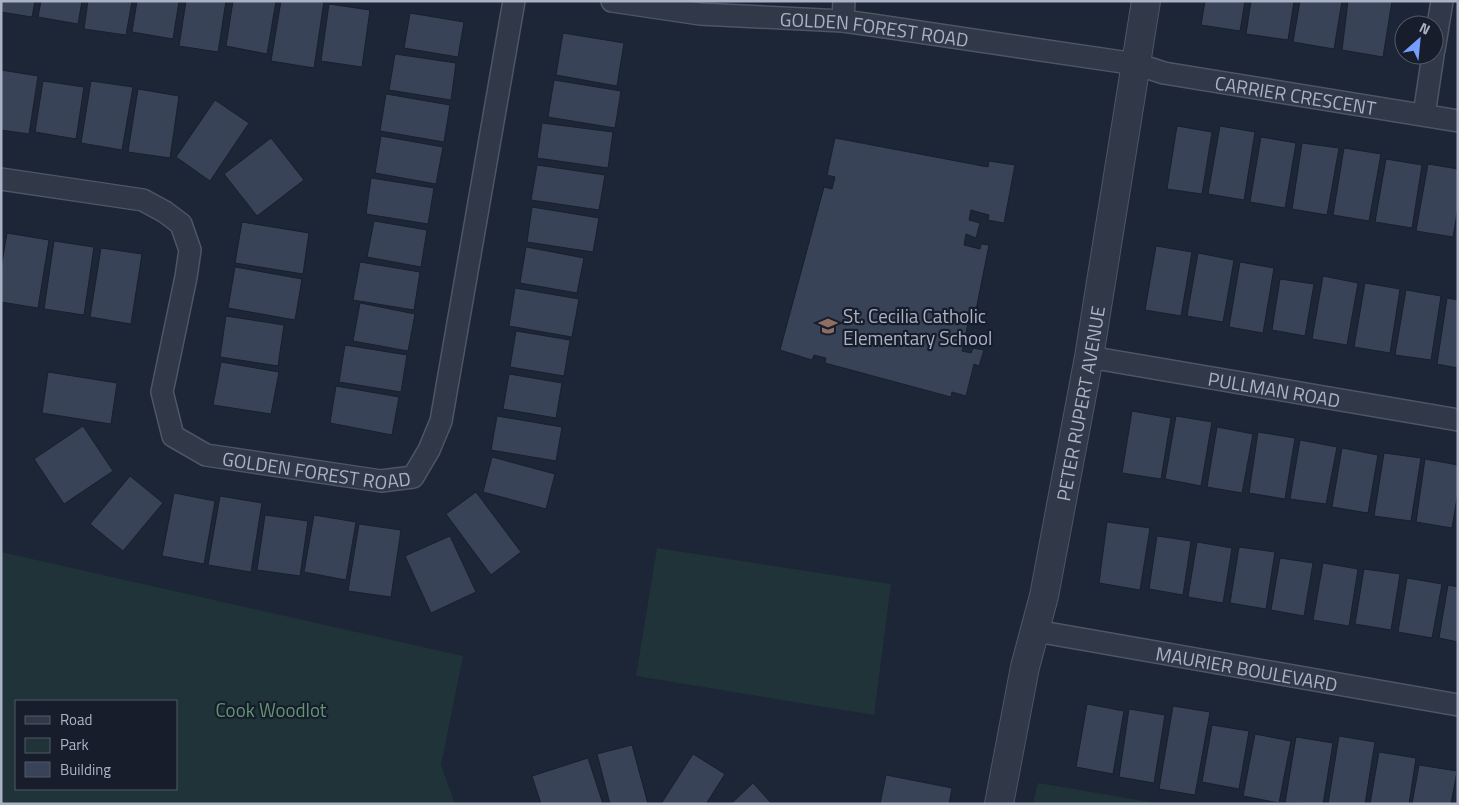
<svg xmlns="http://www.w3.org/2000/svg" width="1459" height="805" font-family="'Titillium Web',sans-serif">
  <rect width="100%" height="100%" fill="#1d2636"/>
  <g fill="#1f3338" fill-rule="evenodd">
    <path d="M 657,548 L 891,584 L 874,715 L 636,676 Z"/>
    <path d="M 1,552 L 463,656 L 441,765 L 455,804 L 1,804 ZM 16,701 L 176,701 L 176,789 L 16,789 Z"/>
    <path d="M 1038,783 L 1162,804 L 1033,804 Z"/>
  </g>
  <g fill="#394358" stroke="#191f2d">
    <path d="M 1,1 L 35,1 L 32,17 L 1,12 Z"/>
    <path d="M 41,1 L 82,1 L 78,24 L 38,17 Z"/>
    <path d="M 88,1 L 132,1 L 126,35 L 84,29 Z"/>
    <path d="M 137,1 L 179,1 L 173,39 L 132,32 Z"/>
    <path d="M 186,1 L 226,1 L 218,52 L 179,46 Z"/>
    <path d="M 233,1 L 276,1 L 267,54 L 226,46 Z"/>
    <path d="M 281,1 L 324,1 L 314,68 L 271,61 Z"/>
    <path d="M 1205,1 L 1245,1 L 1240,31 L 1201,25 Z"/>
    <path d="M 1251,1 L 1294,1 L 1288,40 L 1246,34 Z"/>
    <path d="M 1300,1 L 1342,1 L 1334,49 L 1293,42 Z"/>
    <path d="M 1348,1 L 1392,1 L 1383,57 L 1342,50 Z"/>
    <path d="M 329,4 L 370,10 L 362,67 L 321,61 Z"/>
    <path d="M 410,13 L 464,22 L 458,57 L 404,48 Z"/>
    <path d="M 563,33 L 624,43 L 617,86 L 556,75 Z"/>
    <path d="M 395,54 L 456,63 L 451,100 L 389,90 Z"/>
    <path d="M 1,70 L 38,76 L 29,134 L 1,130 Z"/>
    <path d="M 554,80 L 621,91 L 615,128 L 548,117 Z"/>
    <path d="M 43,81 L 84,87 L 76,139 L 35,132 Z"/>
    <path d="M 91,81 L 133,87 L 122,150 L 81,143 Z"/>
    <path d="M 138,89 L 179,96 L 170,158 L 128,152 Z"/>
    <path d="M 386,94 L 450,105 L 444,142 L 380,131 Z"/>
    <path d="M 215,100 L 249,123 L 210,181 L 176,157 Z"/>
    <path d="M 542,123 L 613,132 L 608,168 L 537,158 Z"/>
    <path d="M 1177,126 L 1212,132 L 1202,194 L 1167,189 Z"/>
    <path d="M 1220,126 L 1255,132 L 1244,200 L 1208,194 Z"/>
    <path d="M 381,136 L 443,147 L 436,184 L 375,173 Z"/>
    <path d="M 1261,137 L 1296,143 L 1285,208 L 1250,202 Z"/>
    <path d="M 271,138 L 304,180 L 257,216 L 224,174 Z"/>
    <path d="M 835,138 L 988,167 L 989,161 L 1015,165 L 1004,223 L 988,220 L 989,215 L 971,210 L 969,220 L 980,223 L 976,238 L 966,234 L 964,245 L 980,249 L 981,244 L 989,245 L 973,325 L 968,324 L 962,351 L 971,353 L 973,348 L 984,350 L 979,366 L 974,364 L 966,396 L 952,392 L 951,397 L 825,363 L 826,358 L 814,355 L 812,360 L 780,350 L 824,187 L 832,189 L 835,177 L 827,175 Z"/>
    <path d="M 1302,143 L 1339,148 L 1327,215 L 1292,209 Z"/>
    <path d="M 1344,148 L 1381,154 L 1369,221 L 1333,215 Z"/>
    <path d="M 1386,159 L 1422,165 L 1412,228 L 1375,222 Z"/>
    <path d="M 1428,164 L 1458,169 L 1458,207 L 1453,237 L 1416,231 Z"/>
    <path d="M 537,165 L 605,175 L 599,210 L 531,200 Z"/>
    <path d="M 371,178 L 434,188 L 428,224 L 366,214 Z"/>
    <path d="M 532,207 L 599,218 L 593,252 L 527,242 Z"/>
    <path d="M 374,221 L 427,230 L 421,267 L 367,257 Z"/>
    <path d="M 242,222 L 309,233 L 303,274 L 235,263 Z"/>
    <path d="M 7,233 L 49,240 L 38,308 L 1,302 L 1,269 Z"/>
    <path d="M 54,241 L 94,247 L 84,315 L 44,309 Z"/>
    <path d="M 1156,246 L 1192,252 L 1181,316 L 1145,310 Z"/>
    <path d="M 526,247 L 584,258 L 577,293 L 520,283 Z"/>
    <path d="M 101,248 L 142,254 L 131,324 L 90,317 Z"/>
    <path d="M 1198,253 L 1234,260 L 1223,322 L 1187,316 Z"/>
    <path d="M 360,262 L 420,272 L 414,310 L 353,300 Z"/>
    <path d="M 1240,262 L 1274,268 L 1263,333 L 1229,327 Z"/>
    <path d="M 235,267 L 302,279 L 295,320 L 228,308 Z"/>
    <path d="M 1323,276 L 1358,283 L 1347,345 L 1312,339 Z"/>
    <path d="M 1280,279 L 1314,284 L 1305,336 L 1272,330 Z"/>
    <path d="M 1365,283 L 1400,289 L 1390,353 L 1354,347 Z"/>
    <path d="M 515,288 L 579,299 L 572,337 L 509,326 Z"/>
    <path d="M 1406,290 L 1441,296 L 1431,360 L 1395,355 Z"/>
    <path d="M 1447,298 L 1458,300 L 1458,368 L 1437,364 Z"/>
    <path d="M 360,303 L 415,314 L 408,351 L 353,341 Z"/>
    <path d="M 226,316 L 284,325 L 278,366 L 220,357 Z"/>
    <path d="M 516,331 L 570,340 L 564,376 L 510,367 Z"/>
    <path d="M 345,345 L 407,355 L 401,392 L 339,382 Z"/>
    <path d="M 221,362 L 279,372 L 271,414 L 213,405 Z"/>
    <path d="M 48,372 L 117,383 L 111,424 L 42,413 Z"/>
    <path d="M 509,374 L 562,383 L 556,418 L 503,409 Z"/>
    <path d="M 336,386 L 399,397 L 392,435 L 330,423 Z"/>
    <path d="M 1132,411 L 1171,418 L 1161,479 L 1122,473 Z"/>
    <path d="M 497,416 L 562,427 L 556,461 L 491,450 Z"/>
    <path d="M 1176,416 L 1212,422 L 1201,486 L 1165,479 Z"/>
    <path d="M 83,426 L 113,471 L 64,504 L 34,459 Z"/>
    <path d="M 1217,427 L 1253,434 L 1242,493 L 1207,487 Z"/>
    <path d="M 1258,432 L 1295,438 L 1285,499 L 1249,493 Z"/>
    <path d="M 1300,440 L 1337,447 L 1326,504 L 1290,499 Z"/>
    <path d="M 1342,448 L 1378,455 L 1368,513 L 1332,507 Z"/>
    <path d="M 1384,453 L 1421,458 L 1411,521 L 1374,516 Z"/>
    <path d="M 492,457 L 555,474 L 546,509 L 483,492 Z"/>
    <path d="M 1425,459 L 1458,465 L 1458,492 L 1452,528 L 1416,522 Z"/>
    <path d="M 130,476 L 163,503 L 123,551 L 90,524 Z"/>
    <path d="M 476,492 L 521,552 L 491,575 L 446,514 Z"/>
    <path d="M 174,493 L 215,501 L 204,564 L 162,556 Z"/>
    <path d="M 220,496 L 262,503 L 251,572 L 208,565 Z"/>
    <path d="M 265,515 L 308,521 L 300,576 L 257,570 Z"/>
    <path d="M 314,515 L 356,522 L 346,580 L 304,572 Z"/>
    <path d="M 1107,522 L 1150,528 L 1140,590 L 1099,583 Z"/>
    <path d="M 359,524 L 401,530 L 391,597 L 348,591 Z"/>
    <path d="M 450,536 L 476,592 L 431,613 L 405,556 Z"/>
    <path d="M 1157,536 L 1191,541 L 1183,595 L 1149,589 Z"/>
    <path d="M 1197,542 L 1232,548 L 1223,603 L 1188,597 Z"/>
    <path d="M 1239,547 L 1275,552 L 1266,609 L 1230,603 Z"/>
    <path d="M 1280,558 L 1313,563 L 1304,616 L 1271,610 Z"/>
    <path d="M 1323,563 L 1358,569 L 1349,626 L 1313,620 Z"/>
    <path d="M 1364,569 L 1400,574 L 1391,630 L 1355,624 Z"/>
    <path d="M 1407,578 L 1442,584 L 1432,638 L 1398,632 Z"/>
    <path d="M 1448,585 L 1458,587 L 1458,642 L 1439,638 Z"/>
    <path d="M 1087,704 L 1124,711 L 1113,774 L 1076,767 Z"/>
    <path d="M 1173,706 L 1210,712 L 1195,795 L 1159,789 Z"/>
    <path d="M 1129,709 L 1165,715 L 1154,783 L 1119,777 Z"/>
    <path d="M 1212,725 L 1249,731 L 1239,789 L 1202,782 Z"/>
    <path d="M 1255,734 L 1291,741 L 1279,803 L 1243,796 Z"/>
    <path d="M 1339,736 L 1375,742 L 1365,804 L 1328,804 Z"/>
    <path d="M 1296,737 L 1333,743 L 1323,804 L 1285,803 Z"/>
    <path d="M 632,745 L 648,804 L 610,804 L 597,754 Z"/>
    <path d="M 1379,752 L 1416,758 L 1409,804 L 1370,804 Z"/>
    <path d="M 693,754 L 725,774 L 706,804 L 661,804 Z"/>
    <path d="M 588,758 L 603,804 L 541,804 L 532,776 Z"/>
    <path d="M 1419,765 L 1457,771 L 1451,804 L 1412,804 Z"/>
    <path d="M 886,775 L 952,788 L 949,804 L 880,804 Z"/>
    <path d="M 753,783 L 772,804 L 731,804 Z"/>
  </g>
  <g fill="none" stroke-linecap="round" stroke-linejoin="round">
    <g stroke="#4e5565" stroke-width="24">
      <g id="minor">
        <path id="s1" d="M 612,1 L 700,14 L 843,21 L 872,25 L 1136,64 L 1164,73 L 1458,121"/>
        <path d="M 843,21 L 844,1"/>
        <path d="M 1434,50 L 1442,1"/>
        <path d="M 1424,115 L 1433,55"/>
        <path id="s2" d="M 1,179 L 143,200 L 165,212 L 181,224 L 190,250 L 186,277 L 162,392 L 173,436 L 206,455 L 381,481 L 413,477 L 429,450 L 441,421 L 514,1"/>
        <path id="s3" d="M 1089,357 L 1458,420"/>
        <path id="s4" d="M 1036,631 L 1458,705"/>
      </g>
    </g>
    <g stroke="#4e5565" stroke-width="30">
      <g id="tertiary">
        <path id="s5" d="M 999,804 L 1025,667 L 1044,596 L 1089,357 L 1146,1"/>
      </g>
    </g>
    <use href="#minor" stroke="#313847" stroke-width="21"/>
    <use href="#tertiary" stroke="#313847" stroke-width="28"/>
  </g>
  <defs>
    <g id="school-bare" transform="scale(1.5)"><path d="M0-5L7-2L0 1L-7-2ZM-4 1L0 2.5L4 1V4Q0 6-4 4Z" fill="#8d6e63" stroke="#171d2b" stroke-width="2.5" paint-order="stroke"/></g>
  </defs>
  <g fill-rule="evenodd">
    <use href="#school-bare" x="828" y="326"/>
  </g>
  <g text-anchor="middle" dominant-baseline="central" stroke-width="4.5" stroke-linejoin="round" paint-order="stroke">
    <g font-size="19" fill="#aab2c5" stroke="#171d2b">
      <text stroke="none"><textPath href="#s1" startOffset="264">GOLDEN FOREST ROAD</textPath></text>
      <text stroke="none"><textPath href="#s1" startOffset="691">CARRIER CRESCENT</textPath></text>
      <text stroke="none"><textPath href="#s3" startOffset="188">PULLMAN ROAD</textPath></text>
      <text stroke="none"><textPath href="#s5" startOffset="409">PETER RUPERT AVENUE</textPath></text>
      <text stroke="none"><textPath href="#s2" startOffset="556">GOLDEN FOREST ROAD</textPath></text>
      <text stroke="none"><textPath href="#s4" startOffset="214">MAURIER BOULEVARD</textPath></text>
    </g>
    <g font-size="19" fill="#aab2c5" stroke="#171d2b" text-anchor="start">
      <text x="843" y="315">St. Cecilia Catholic<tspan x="843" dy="22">Elementary School</tspan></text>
    </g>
    <g font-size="19" fill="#619672" stroke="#171d2b">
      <text x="271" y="709">Cook Woodlot</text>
    </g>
  </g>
  <rect width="1459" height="805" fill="none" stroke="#aab2c5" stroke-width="5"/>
  <rect x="15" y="700" width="162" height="90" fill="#171d2b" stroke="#525969"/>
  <rect x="25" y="716" width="25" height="8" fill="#313847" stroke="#525969"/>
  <text x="60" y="725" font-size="15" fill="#aab2c5">Road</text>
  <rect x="25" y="738" width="25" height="15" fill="#1f3338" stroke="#525969"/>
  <text x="60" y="750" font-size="15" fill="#aab2c5">Park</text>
  <rect x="25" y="762" width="25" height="15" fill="#394358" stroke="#525969"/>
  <text x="60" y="775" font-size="15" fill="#aab2c5">Building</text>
  <g transform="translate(1419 40) rotate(27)"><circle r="24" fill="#171d2b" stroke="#525969"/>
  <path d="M0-4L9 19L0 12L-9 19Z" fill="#759eff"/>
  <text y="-8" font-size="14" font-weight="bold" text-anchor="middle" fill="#aab2c5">N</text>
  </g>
</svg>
